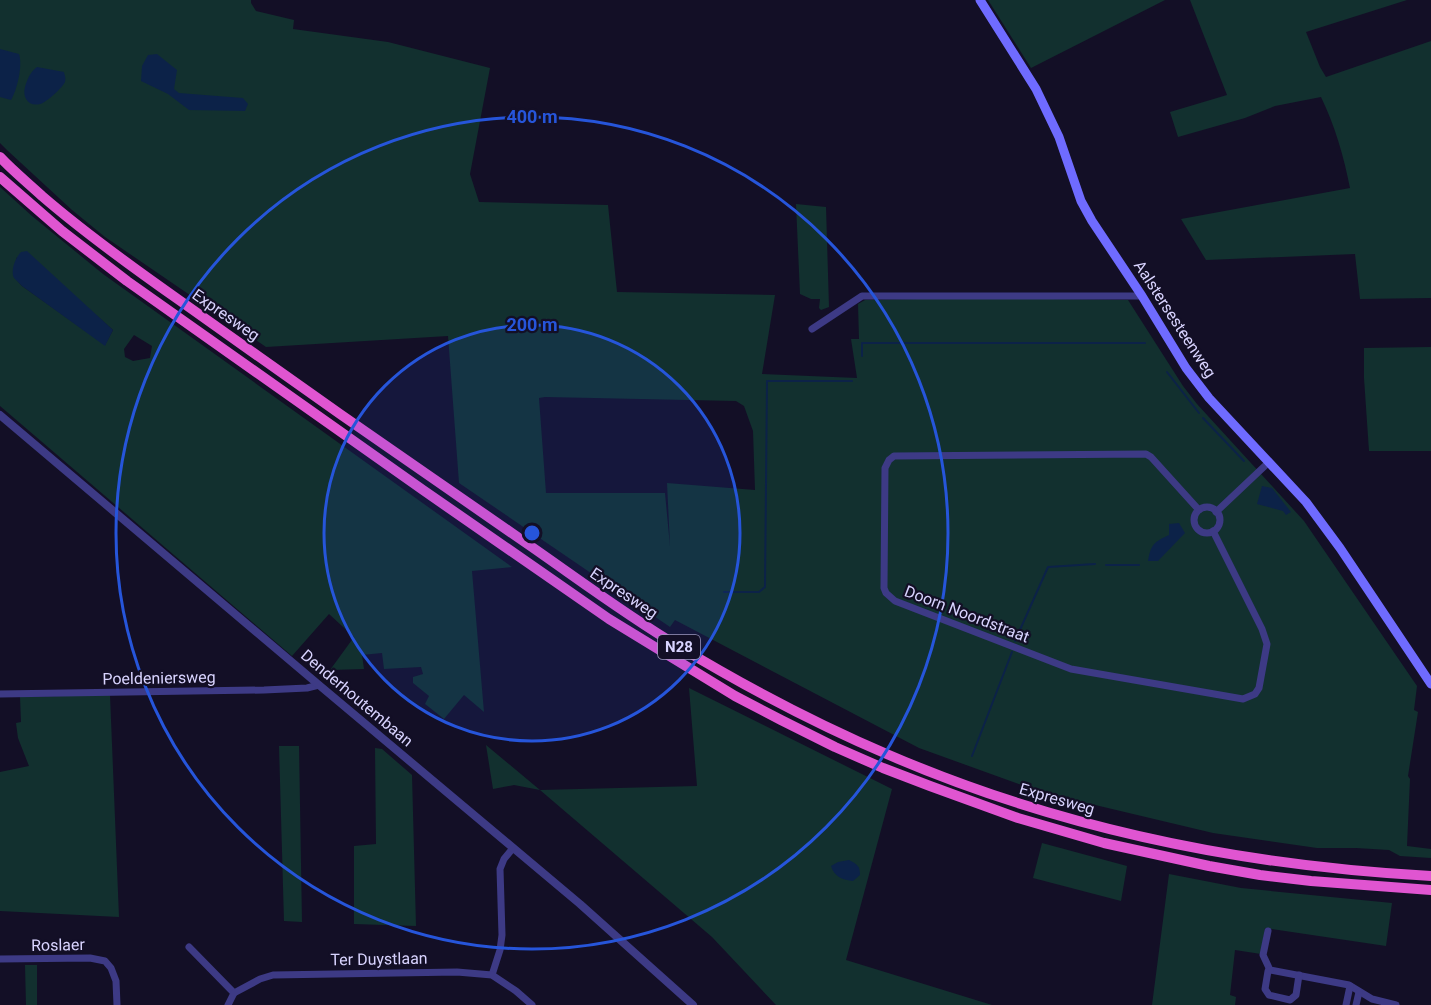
<svg xmlns="http://www.w3.org/2000/svg" width="1431" height="1005" font-family="Roboto,sans-serif">
  <rect width="100%" height="100%" fill="#130f26"/>
  <g fill="#12302f" fill-rule="evenodd">
    <path d="M 0,0 L 251,0 L 251,3 L 256,11 L 294,20 L 293,29 L 388,42 L 490,68 L 470,174 L 479,202 L 608,205 L 617,292 L 775,295 L 762,374 L 857,378 L 851,339 L 859,339 L 858,304 L 865,300 L 968,298 L 1128,300 L 1183,386 L 1197,404 L 1304,521 L 1417,686 L 1414,710 L 1418,712 L 1408,776 L 1410,779 L 1407,846 L 1431,849 L 1431,858 L 1400,856 L 1389,850 L 1356,848 L 1317,848 L 1213,833 L 1070,799 L 1027,787 L 919,748 L 675,620 L 670,627 L 459,483 L 448,336 L 266,347 L 105,237 L 72,210 L 8,151 L 0,143 ZM 545,397 L 736,401 L 744,406 L 753,431 L 755,490 L 667,483 L 670,546 L 665,493 L 546,493 L 539,398 Z"/>
    <path d="M 988,0 L 1165,0 L 1031,68 Z"/>
    <path d="M 1190,0 L 1407,0 L 1306,32 L 1320,67 L 1326,77 L 1431,41 L 1431,298 L 1360,299 L 1355,254 L 1206,260 L 1181,219 L 1350,188 C 1344,157 1335,126 1321,97 L 1275,106 L 1245,118 L 1178,137 L 1170,112 L 1227,95 Z"/>
    <path d="M 0,187 L 32,216 L 103,274 L 512,567 L 472,571 L 484,712 L 464,695 L 444,719 L 425,704 L 429,696 L 413,683 L 413,677 L 423,674 L 421,667 L 384,669 L 382,653 L 362,655 L 364,669 L 330,670 L 354,637 L 329,614 L 292,656 L 0,406 ZM 17,257 L 96,315 L 113,330 L 105,345 L 22,286 C 11,275 13,272 17,257 ZM 134,335 L 152,346 L 150,358 L 133,361 L 125,357 L 124,349 Z"/>
    <path d="M 796,204 L 826,207 L 829,307 L 821,310 L 819,308 L 820,299 L 811,299 L 800,294 Z"/>
    <path d="M 1431,347 L 1431,451 L 1369,451 L 1364,378 L 1364,348 Z"/>
    <path d="M 689,688 L 892,789 L 846,960 L 992,1005 L 776,1005 L 712,937 L 540,790 L 514,785 L 493,789 L 486,745 L 540,790 L 697,786 Z"/>
    <path d="M 110,695 L 119,917 L 0,911 L 0,772 L 29,766 L 18,738 L 16,723 L 21,722 L 20,697 Z"/>
    <path d="M 279,746 L 299,746 L 302,922 L 284,921 Z"/>
    <path d="M 375,748 L 382,749 L 412,775 L 416,926 L 354,924 L 354,846 L 376,844 Z"/>
    <path d="M 1042,843 L 1127,866 L 1121,901 L 1033,878 Z"/>
    <path d="M 1169,874 L 1241,888 L 1392,903 L 1386,946 L 1265,928 L 1261,954 L 1235,950 L 1230,995 L 1236,997 L 1235,1005 L 1152,1005 Z"/>
    <path d="M 25,965 L 37,965 L 37,1005 L 26,1005 Z"/>
  </g>
  <g fill="#0c2248">
    <path d="M 0,49 L 19,54 C 23,65 17,90 11,100 L 0,97 Z"/>
    <path d="M 157,54 L 177,70 L 174,89 L 179,93 L 243,98 L 248,104 L 245,111 L 189,110 L 168,94 L 141,81 L 142,66 L 148,55 Z"/>
    <path d="M 37,67 L 64,72 C 65,77 66,77 65,82 C 63,87 46,103 40,104 C 29,107 22,98 25,87 C 27,80 30,72 37,67 Z"/>
    <path d="M 27,251 L 113,330 L 105,346 L 22,286 C 21,285 15,279 14,278 C 10,270 16,257 21,252 Z"/>
    <path d="M 1262,486 L 1272,488 L 1291,512 L 1286,515 L 1283,511 L 1257,504 Z"/>
    <path d="M 1179,523 L 1185,533 L 1158,561 L 1148,561 C 1151,544 1154,542 1169,535 L 1169,524 Z"/>
    <path d="M 849,860 C 857,864 860,866 860,875 L 853,881 C 843,880 834,877 831,866 L 838,862 Z"/>
  </g>
  <g fill="none" stroke-linecap="round" stroke-linejoin="round">
    <g stroke="#0c2248" stroke-width="2">
      <path d="M 862,356 L 862,343 L 1145,343"/>
      <path d="M 1167,372 L 1199,413"/>
      <path d="M 1203,418 L 1244,461"/>
      <path d="M 1106,565 L 1139,565"/>
      <path d="M 724,592 L 759,592 L 765,587 L 767,381 L 852,381"/>
      <path d="M 1015,641 L 1048,567 L 1095,564"/>
      <path d="M 972,756 L 1012,652"/>
    </g>
    <g stroke="#3d3a85" stroke-width="7">
      <path d="M 812,329 L 862,296 L 1142,296"/>
      <circle cx="1207" cy="520" r="13"/>
      <path d="M 1199,510 L 1151,457 L 1146,454 L 894,456 L 889,460 L 885,468 L 884,588 L 886,593 L 895,601 L 1071,669 L 1243,699 L 1255,694 L 1259,688 L 1267,644 L 1262,629 L 1213,531"/>
      <path d="M 1216,512 L 1269,462"/>
      <path d="M 0,694 L 264,690 L 307,688 L 319,685"/>
      <path d="M 1268,931 L 1263,955 L 1270,970 L 1349,985 L 1372,999 L 1396,1005"/>
      <path d="M 189,947 L 234,993"/>
      <path d="M 0,959 L 90,958 L 105,961 L 111,968 L 116,981 L 117,1005"/>
      <path d="M 1270,970 L 1268,971 L 1265,989 L 1269,995 L 1290,1000 L 1296,995 L 1299,975"/>
      <path d="M 492,975 L 500,950 L 502,935 L 500,869 L 504,859 L 513,848"/>
      <path d="M 228,1005 L 234,993 L 260,979 L 273,975 L 457,972 L 492,975 L 516,991 L 532,1005"/>
      <path d="M 1346,1005 L 1350,986"/>
      <path d="M 1356,1005 L 1359,992"/>
    </g>
    <path stroke="#3d3a85" stroke-width="8" d="M 0,415 L 319,685 L 580,904 L 693,1005"/>
    <path stroke="#6f6bff" stroke-width="9" d="M 980,0 L 1036,89 L 1059,137 L 1081,201 L 1092,221 L 1142,296 L 1186,368 L 1209,398 L 1306,502 L 1340,548 L 1431,684"/>
    <g stroke="#e055d1" stroke-width="10">
      <path d="M 0,157 C 13,171 28,183 42,196 C 86,234 132,267 179,300 C 233,338 286,376 340,414 C 403,458 466,501 529,545 C 578,579 626,615 678,646 C 746,687 816,724 889,755 C 1061,829 1245,866 1431,876"/>
      <path d="M 0,177 L 62,231 L 127,281 L 423,490 L 609,619 L 735,696 L 781,720 L 835,747 L 883,768 L 930,786 L 1018,818 L 1104,843 L 1209,866 L 1260,875 L 1311,881 L 1431,890"/>
    </g>
  </g>
  <circle cx="532" cy="533" r="208" fill="#2655da" fill-opacity=".12"/>
  <g fill="none" stroke="#2655da" stroke-width="3">
    <circle cx="532" cy="533" r="208"/>
    <circle cx="532" cy="533" r="416"/>
  </g>
  <g text-anchor="middle" dominant-baseline="central" stroke-width="4.5" stroke-linejoin="round" paint-order="stroke">
    <rect fill="#130f26" stroke="#9e99be" stroke-width="1.5" x="658" y="635" width="42" height="24" rx="4.5"/>
    <g font-size="15" font-weight="bold" fill="#d9d4ff">
      <text x="679" y="647">N28</text>
    </g>
    <g font-size="16" fill="#d9d4ff" stroke="#130f26">
      <text transform="translate(226 315) rotate(35)">Expresweg</text>
      <text transform="translate(1175 319) rotate(57)">Aalstersesteenweg</text>
      <text transform="translate(624 593) rotate(34)">Expresweg</text>
      <text transform="translate(967 614) rotate(21)">Doorn Noordstraat</text>
      <text transform="translate(159 678) rotate(-1)">Poeldeniersweg</text>
      <text transform="translate(357 698) rotate(40)">Denderhoutembaan</text>
      <text transform="translate(1057 799) rotate(16)">Expresweg</text>
      <text transform="translate(58 945) rotate(-1)">Roslaer</text>
      <text transform="translate(379 959) rotate(-1)">Ter Duystlaan</text>
    </g>
  </g>
  <circle cx="532" cy="533" r="9" fill="#2655da" stroke="#130f26" stroke-width="3"/>
  <g font-size="18" text-anchor="middle" font-weight="bold" fill="#2655da" stroke="#130f26" stroke-width="4.5" stroke-linejoin="round" paint-order="stroke">
    <text x="532" y="123">400 m</text>
    <text x="532" y="331">200 m</text>
  </g>
</svg>
